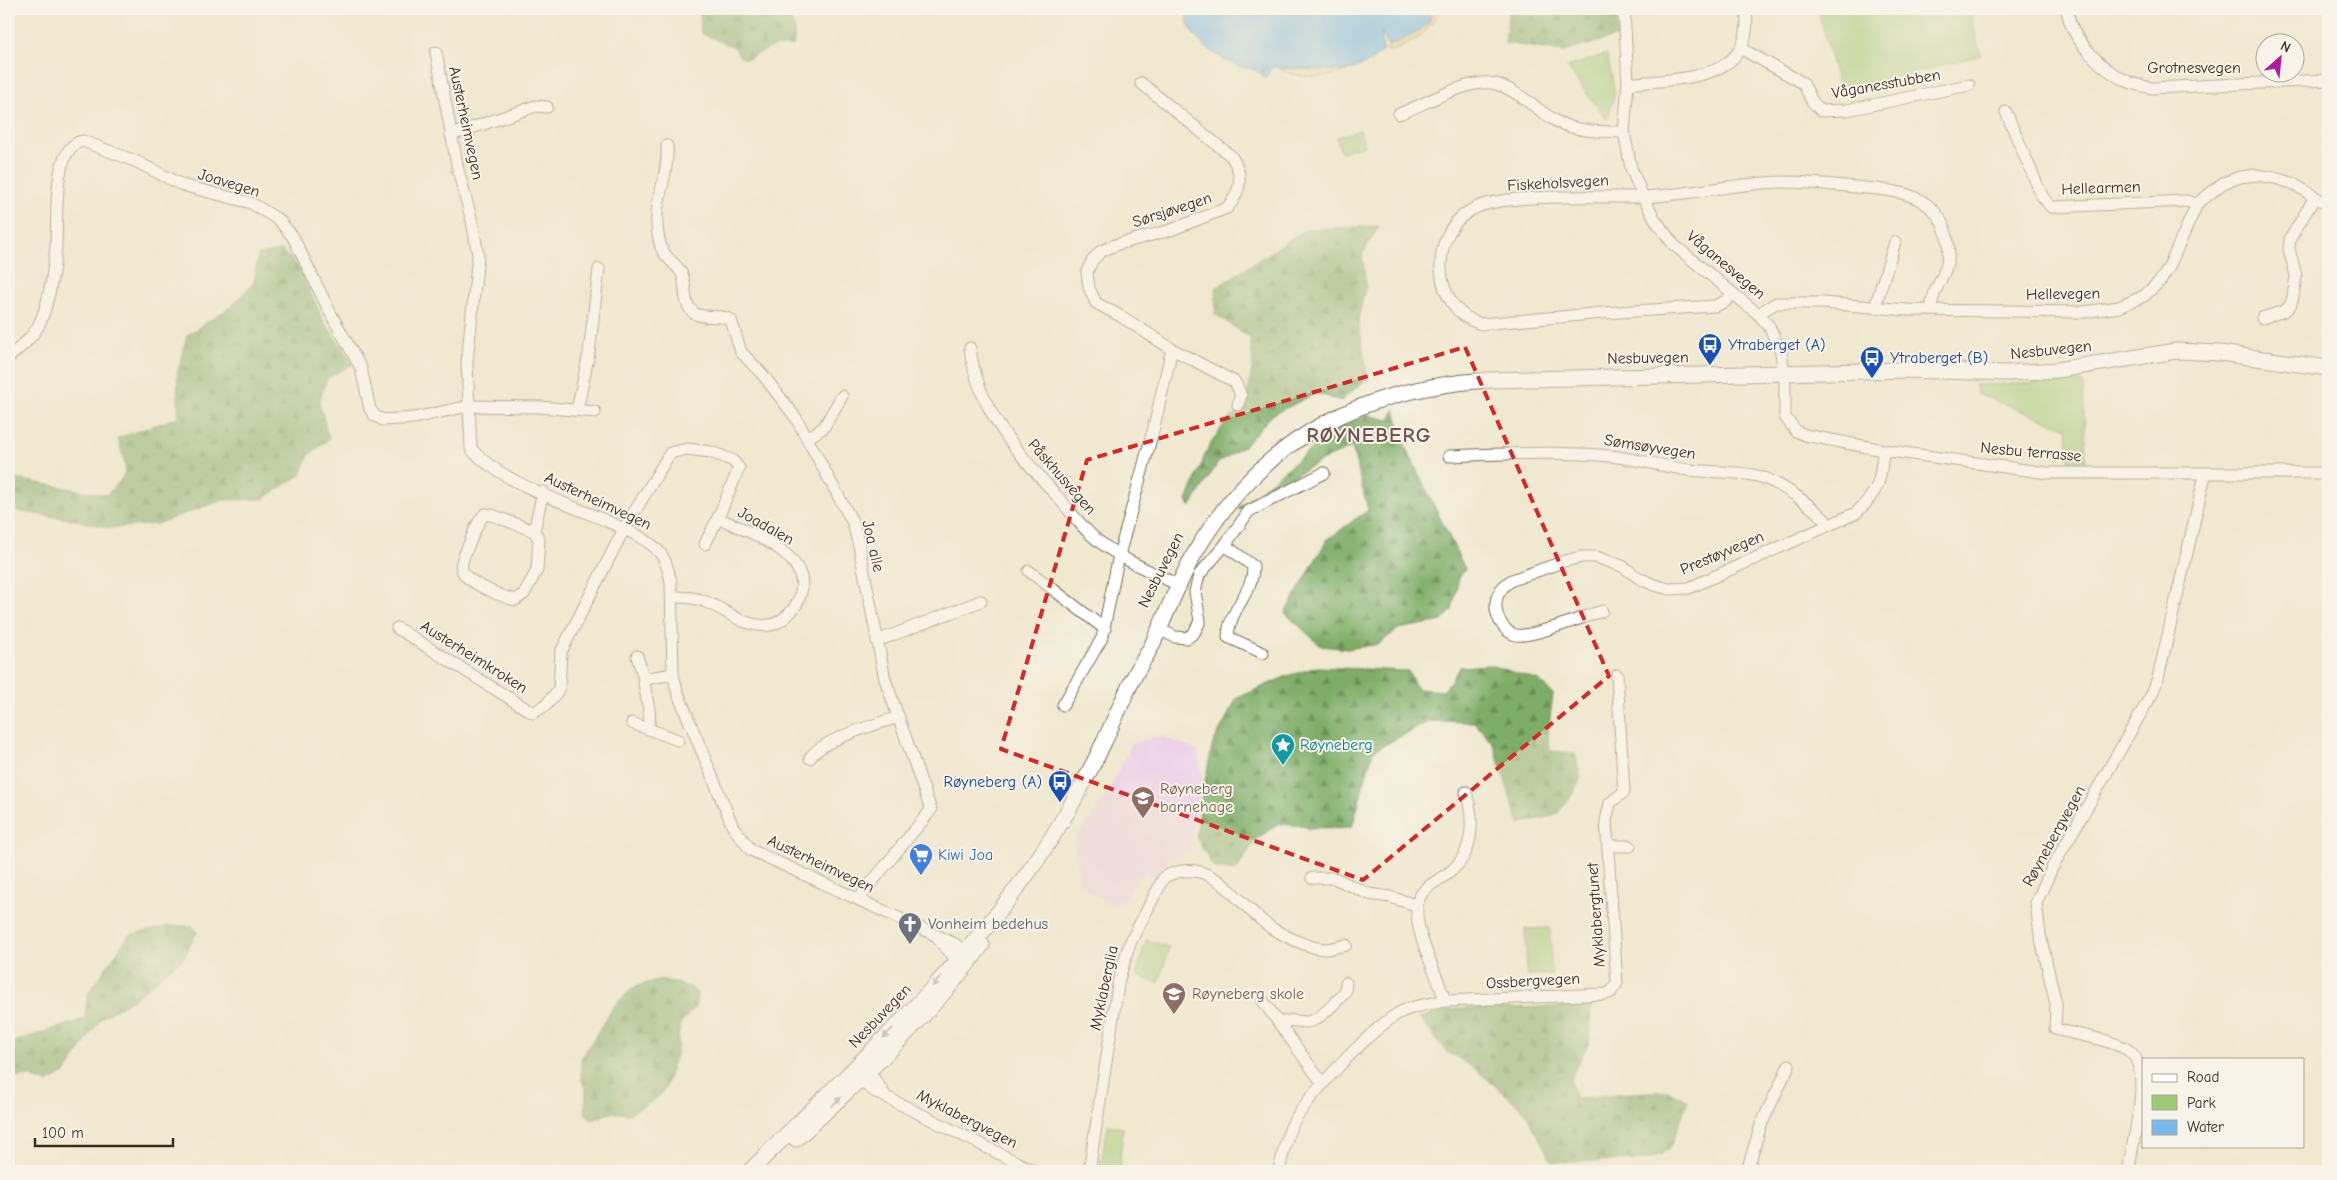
<svg xmlns="http://www.w3.org/2000/svg" width="2337" height="1180" font-family="'Comic Neue',sans-serif">
  <defs>
    <pattern id="forest-firs" width="22" height="20" patternUnits="userSpaceOnUse" patternTransform="scale(1.25)"><rect width="22" height="20" fill="#7ead67"/><path d="M5 1l3.5 6h-7zM16 11l3.5 6h-7z" fill="#688d54"/></pattern>
    <pattern id="sand-dots" width="8" height="8" patternUnits="userSpaceOnUse" patternTransform="scale(1.25)"><rect width="8" height="8" fill="#eeda9e"/><path d="M2 2h.1M6 6h.1" fill="none" stroke="#cdbb88" stroke-width="1.8" stroke-linecap="round"/></pattern>
  </defs>
  <rect width="100%" height="100%" fill="#f7f3e8"/>
  <filter id="ink" filterUnits="userSpaceOnUse"><feTurbulence type="fractalNoise" baseFrequency=".02" numOctaves="2"/><feDisplacementMap in="SourceGraphic" scale="10" xChannelSelector="R" yChannelSelector="G"/><feConvolveMatrix kernelMatrix="1 2 1 2 8 2 1 2 1" color-interpolation-filters="sRGB"/></filter>
  <filter id="wash" filterUnits="userSpaceOnUse"><feTurbulence type="fractalNoise" baseFrequency=".0096" numOctaves="4" result="noise"/><feDisplacementMap in="SourceGraphic" scale="20" xChannelSelector="R" yChannelSelector="G"/><feGaussianBlur stdDeviation="1.12" result="paint"/><feColorMatrix in="noise" values="0 0 0 0 0 0 0 0 0 0 0 0 0 0 0 0 0 1.4 0 .05"/><feComposite in="paint" operator="in"/></filter>
  <g filter="url(#wash)">
    <rect width="100%" height="100%" fill="#f0e8cf"/>
    <path fill="#edd0e8" d="M 1162,736 L 1198,751 L 1202,778 L 1189,852 L 1168,860 L 1155,879 L 1144,871 L 1125,898 L 1117,906 L 1107,904 L 1079,883 L 1079,872 L 1074,842 L 1106,796 L 1132,743 Z"/>
    <g fill="url(#forest-firs)" stroke="#5c6c42">
      <path d="M 702,9 L 783,9 C 793,20 797,32 793,46 L 774,46 L 747,59 L 740,57 L 734,47 L 701,33 L 700,11 Z"/>
      <path d="M 1509,9 L 1616,9 L 1618,36 L 1563,52 L 1505,43 Z"/>
      <path d="M 1379,226 L 1362,255 L 1366,285 L 1358,320 L 1368,378 L 1341,401 L 1316,393 L 1272,415 L 1245,445 L 1218,463 L 1190,507 L 1187,501 L 1208,448 L 1227,420 L 1246,406 L 1253,362 L 1250,338 L 1215,314 L 1216,288 L 1306,229 Z"/>
      <path d="M 282,250 L 298,266 L 323,320 L 353,364 L 327,378 L 319,402 L 329,439 L 309,455 L 301,475 L 263,499 L 223,500 L 157,524 L 110,528 L 75,520 L 9,510 L 10,478 L 106,495 C 132,471 127,471 118,438 L 179,417 L 177,375 L 187,335 L 232,306 L 254,282 L 258,255 Z"/>
      <path d="M 1395,409 L 1405,446 L 1465,569 L 1459,577 L 1452,610 L 1442,621 L 1398,629 L 1379,644 L 1347,649 L 1321,646 L 1285,613 L 1327,540 L 1368,510 L 1352,447 C 1314,463 1276,484 1244,510 L 1238,508 L 1336,429 L 1366,415 L 1390,420 Z"/>
      <path d="M 1490,665 L 1539,680 L 1553,694 C 1551,713 1546,733 1550,751 L 1575,753 L 1581,778 L 1572,795 L 1556,815 L 1519,824 L 1493,743 L 1474,722 L 1430,721 L 1373,751 L 1352,827 L 1307,828 L 1305,826 L 1279,824 L 1256,839 L 1236,871 L 1214,868 L 1196,837 L 1201,800 L 1213,743 L 1237,698 L 1287,676 L 1317,667 L 1408,671 L 1417,689 L 1444,691 L 1460,667 Z"/>
      <path d="M 169,926 L 192,926 L 197,932 L 184,957 L 136,997 L 101,1018 L 65,1073 L 47,1083 L 28,1076 L 9,1078 L 9,1043 L 85,1019 L 87,995 L 129,935 Z"/>
      <path d="M 661,979 L 692,988 L 697,994 L 696,1006 L 680,1024 L 676,1054 L 665,1089 L 656,1099 L 629,1114 L 613,1112 L 592,1120 L 585,1113 L 586,1091 L 581,1078 L 581,1059 L 614,1006 L 634,987 Z"/>
      <path d="M 1591,1006 L 1589,1043 L 1570,1079 L 1576,1099 L 1613,1094 L 1669,1091 L 1688,1101 L 1669,1150 L 1647,1160 L 1552,1162 L 1524,1110 L 1473,1067 L 1447,1052 L 1419,1018 L 1454,1009 Z"/>
    </g>
    <g fill="url(#sand-dots)" stroke="#94825e">
      <path d="M 1425,9 L 1434,9 L 1436,17 C 1423,37 1409,46 1387,52 L 1388,46 L 1422,29 L 1431,17 Z"/>
      <path d="M 1279,68 L 1348,71 C 1328,78 1297,80 1279,68 Z"/>
    </g>
    <g fill="#9dc976" stroke="#6c7a4a">
      <path d="M 1818,9 L 1969,9 L 1981,55 L 1840,93 Z"/>
      <path d="M 1607,54 L 1615,93 L 1607,120 L 1567,67 Z"/>
      <path d="M 1360,130 L 1365,145 L 1341,152 L 1336,137 Z"/>
      <path d="M 2083,382 L 2086,468 L 2070,468 L 2067,428 L 1977,394 L 1975,385 Z"/>
      <path d="M 1550,928 L 1552,974 L 1527,975 L 1525,929 Z"/>
      <path d="M 1146,940 L 1169,947 L 1159,983 L 1136,976 Z"/>
      <path d="M 1108,1125 L 1123,1128 L 1119,1171 L 1099,1171 Z"/>
    </g>
    <path fill="#77baed" stroke="#597286" d="M 1186,9 L 1425,9 L 1431,17 C 1425,33 1403,39 1388,46 L 1381,31 L 1383,51 L 1368,63 L 1348,71 L 1272,67 L 1265,79 L 1261,74 L 1267,65 L 1260,73 C 1253,68 1246,69 1238,66 C 1216,56 1184,38 1186,9 Z"/>
  </g>
  <g filter="url(#ink)">
    <g fill="none" stroke-linecap="round" stroke-linejoin="round">
      <g stroke="#7a6c5c" stroke-width="13">
        <g id="minor">
          <path d="M 1624,9 L 1628,84 L 1624,132 L 1631,168 L 1643,197 L 1656,221 L 1674,245 L 1758,314 L 1769,326 L 1781,352 L 1785,384 L 1785,417 L 1796,431 L 1805,435 L 1883,450 L 2047,473 L 2328,473"/>
          <path d="M 2067,9 C 2070,38 2102,71 2129,82 C 2136,85 2144,86 2152,88 L 2328,80"/>
          <path d="M 1742,49 L 1803,83 L 1812,101 L 1821,111 L 1847,110 L 1969,85"/>
          <path d="M 436,52 L 458,170 L 472,221 L 478,255 L 467,363 L 471,449 C 501,482 568,504 609,522 C 626,530 648,538 661,554 C 667,562 669,573 671,582 L 673,674 L 677,691 L 733,827 L 751,850 L 955,944 L 964,952 L 967,960"/>
          <path d="M 1628,84 C 1681,78 1756,82 1746,9"/>
          <path d="M 2006,112 L 2042,196 L 2051,207 L 2186,201 L 2197,204"/>
          <path d="M 1399,114 C 1422,105 1458,85 1482,83 C 1509,80 1534,109 1556,121 C 1576,132 1602,132 1624,132"/>
          <path d="M 451,135 L 536,106 L 547,107"/>
          <path d="M 667,146 C 669,185 648,205 661,247 C 665,259 677,263 682,274 C 687,286 682,304 694,313 C 705,320 720,313 731,320 L 741,352 L 763,375 L 796,418 L 853,523 L 859,546 L 885,679 L 931,810 L 863,893 L 861,901"/>
          <path d="M 1732,294 L 1726,301 L 1715,306 L 1603,313 L 1481,324 C 1432,310 1427,235 1471,210 C 1501,192 1604,198 1643,197 C 1689,195 1736,183 1782,182 C 1810,182 1837,185 1865,188 C 1889,190 1917,192 1934,211 C 1949,228 1953,254 1943,275 C 1937,287 1932,295 1931,310"/>
          <path d="M 1875,307 L 1895,242"/>
          <path d="M 1758,314 L 1776,303 L 1823,303 L 1907,310 L 2005,311 L 2084,312 L 2119,307 L 2144,296 L 2161,280 L 2168,269 L 2197,204 L 2223,183 L 2240,177 L 2256,175 L 2275,178 L 2292,183 L 2328,205"/>
          <path d="M 2262,318 L 2284,311 L 2290,306 L 2293,297 L 2296,276 L 2289,249 L 2290,239 L 2315,197"/>
          <path d="M 970,348 C 978,411 1016,450 1057,496 C 1071,512 1084,531 1101,543 C 1125,561 1152,572 1178,585"/>
          <path d="M 1172,349 L 1235,382 L 1241,395 L 1238,405"/>
          <path d="M 9,357 C 21,347 35,336 41,320 C 50,298 54,269 56,245 C 58,220 51,146 83,141 L 135,161 L 182,185 L 251,203 L 279,220 L 293,237 L 332,316 L 361,368 L 370,409 L 375,416 L 383,420 L 414,418 L 469,406 L 540,407 L 595,412"/>
          <path d="M 577,410 L 589,353 L 599,269"/>
          <path d="M 808,438 L 824,427 L 842,396"/>
          <path d="M 1449,456 C 1503,454 1557,451 1610,456 C 1636,459 1662,466 1689,470 C 1712,473 1738,470 1761,477 C 1782,484 1815,507 1829,525"/>
          <path d="M 485,514 L 492,515 L 534,531 L 539,539 L 537,570 L 524,594 L 515,600 C 503,597 468,583 463,572 C 458,564 467,550 470,542 C 474,532 477,522 485,514 Z"/>
          <path d="M 534,531 L 543,492"/>
          <path d="M 705,544 L 718,518"/>
          <path d="M 1225,545 L 1253,566 C 1254,593 1229,608 1228,637 L 1263,653"/>
          <path d="M 1029,571 L 1105,629"/>
          <path d="M 1602,611 C 1585,616 1531,638 1516,635 C 1505,633 1497,619 1496,608 C 1495,595 1501,587 1512,580 L 1565,561 L 1581,557 L 1596,557 L 1622,566 L 1639,578 L 1654,585 L 1669,589 L 1689,588 L 1856,513 C 1879,491 1881,481 1883,450"/>
          <path d="M 397,628 L 533,713 L 547,704 L 559,689 L 561,652 L 624,529 L 670,453 L 687,449 L 711,452 L 732,460 L 739,468 L 718,518 C 748,532 819,555 798,601 C 793,612 781,623 770,625 C 745,629 727,610 706,602 C 695,597 683,597 672,597"/>
          <path d="M 1159,629 L 1175,637 L 1187,638 L 1194,633 L 1200,621 L 1195,592 L 1199,575 L 1225,545 L 1249,511 L 1324,473"/>
          <path d="M 877,641 L 981,601"/>
          <path d="M 637,656 L 644,679"/>
          <path d="M 1063,705 L 1102,638 L 1119,555 L 1153,431 L 1172,349 L 1122,317 L 1096,303 L 1089,288 L 1087,272 L 1092,261 L 1100,252 L 1115,245 L 1171,230 L 1227,208 C 1242,191 1244,175 1231,156 L 1141,83"/>
          <path d="M 632,723 L 678,740"/>
          <path d="M 648,728 C 653,711 644,696 644,679 L 673,674"/>
          <path d="M 810,758 C 822,739 877,724 899,717"/>
          <path d="M 1608,846 L 1630,846"/>
          <path d="M 1312,878 L 1334,878 L 1369,894 L 1390,897 L 1416,905"/>
          <path d="M 938,939 L 957,960 L 964,963"/>
          <path d="M 1263,1001 L 1323,1084"/>
          <path d="M 1445,1001 C 1437,972 1415,936 1417,907 C 1418,888 1437,882 1450,872 C 1474,853 1475,820 1466,792"/>
          <path d="M 1280,1024 C 1291,1018 1296,1022 1307,1022 C 1320,1021 1336,1001 1345,993 L 1346,983"/>
          <path d="M 863,1068 L 869,1071 L 885,1095"/>
          <path d="M 858,1074 L 859,1080 L 874,1091 L 1034,1171"/>
          <path d="M 1089,1171 L 1119,979 L 1130,943 L 1164,877 C 1214,852 1237,906 1273,929 C 1287,937 1311,949 1327,949 C 1334,948 1340,946 1346,945"/>
          <path d="M 1279,1171 C 1282,1157 1285,1141 1291,1127 C 1304,1099 1370,1031 1397,1014 C 1411,1006 1429,1004 1445,1001 L 1606,994 L 1611,992 L 1617,983 L 1606,821 L 1610,803 L 1624,792 L 1617,675"/>
          <path d="M 1747,1171 L 1761,1125 L 1789,1065"/>
          <path d="M 2129,1171 C 2130,1144 2156,1068 2128,1050 C 2110,1039 2077,1035 2055,1029 L 2056,1004 L 2040,935 L 2036,903 L 2052,868 L 2152,694 L 2158,678 L 2205,475"/>
        </g>
      </g>
      <g stroke="#7a6c5c" stroke-width="17">
        <g id="major">
          <path d="M 796,1139 C 862,1078 928,1018 982,945"/>
          <path d="M 750,1171 C 847,1074 960,973 1037,860 C 1063,822 1085,782 1104,742 C 1115,719 1124,696 1135,675 C 1140,665 1147,655 1152,645 C 1169,609 1182,572 1204,538 C 1270,434 1367,388 1488,380 L 1907,370 L 2008,373 L 2057,370 L 2176,351 L 2220,353 L 2328,368"/>
        </g>
      </g>
      <use href="#minor" stroke="#fff" stroke-width="11"/>
      <use href="#major" stroke="#fff" stroke-width="15"/>
    </g>
    <defs><path id="oneway-solid" d="M-6-.8H1V-3.2L6.5 0L1 3.2V.8H-6Z" transform="scale(1.25)"/></defs>
    <g fill="#a79f9a">
      <use href="#oneway-solid" transform="translate(937 981) rotate(133)"/>
      <use href="#oneway-solid" transform="translate(888 1033) rotate(134)"/>
      <use href="#oneway-solid" transform="translate(836 1102) rotate(-43)"/>
    </g>
  </g>
  <path d="M0 0H2337V1180H0ZM 1465,347 L 1609,676 L 1363,880 L 1001,749 L 1087,460 Z" fill="#f0e8cf" fill-opacity=".55" fill-rule="evenodd"/>
  <path fill="none" stroke="#d62828" stroke-width="4" stroke-dasharray="10 6" stroke-linejoin="round" d="M 1465,347 L 1609,676 L 1363,880 L 1001,749 L 1087,460 Z"/>
  <defs>
    <g id="bus-pin" transform="scale(1.25)"><path d="M0 17L-7.5 6A9.5 9.5 0 1 1 7.5 6Z" fill="#1a4fb4" stroke="#f7f3e8"/><path d="M-5-6H5V4H4V6H2V4H-2V6H-4V4H-5ZM-3.5-4V0h7V-4ZM-3.5 1.2v1.5H-2V1.2ZM2 1.2v1.5H3.5V1.2Z" fill="#fff"/></g>
    <g id="sight-pin" transform="scale(1.25)"><path d="M0 17L-7.5 6A9.5 9.5 0 1 1 7.5 6Z" fill="#0f9aa8" stroke="#f7f3e8"/><path d="M0-6L1.8-2.2L6-1.7L2.9 1.2L3.7 5.4L0 3.3L-3.7 5.4L-2.9 1.2L-6-1.7L-1.8-2.2Z" fill="#fff"/></g>
    <g id="school-pin" transform="scale(1.25)"><path d="M0 17L-7.5 6A9.5 9.5 0 1 1 7.5 6Z" fill="#8d6e63" stroke="#f7f3e8"/><path d="M0-5L7-2L0 1L-7-2ZM-4 1L0 2.5L4 1V4Q0 6-4 4Z" fill="#fff"/></g>
    <g id="supermarket-pin" transform="scale(1.25)"><path d="M0 17L-7.5 6A9.5 9.5 0 1 1 7.5 6Z" fill="#3f7fe0" stroke="#f7f3e8"/><path d="M-6-5.5h2.5l.6 2H6L4.5 2H-2.5L-4.4-4H-6ZM-1.5 3.2a1.3 1.3 0 1 0 .1 0ZM3 3.2a1.3 1.3 0 1 0 .1 0Z" fill="#fff"/></g>
    <g id="church-pin" transform="scale(1.25)"><path d="M0 17L-7.5 6A9.5 9.5 0 1 1 7.5 6Z" fill="#6b7280" stroke="#f7f3e8"/><path d="M-1.2-6h2.4v3.5h3.3v2.4h-3.3V6h-2.4V-.1h-3.3v-2.4h3.3Z" fill="#fff"/></g>
  </defs>
  <g fill-rule="evenodd">
    <use href="#bus-pin" x="1710" y="345"/>
    <use href="#bus-pin" x="1872" y="358"/>
    <use href="#sight-pin" x="1283" y="745"/>
    <use href="#bus-pin" x="1060" y="782"/>
    <use href="#school-pin" x="1143" y="798"/>
    <use href="#supermarket-pin" x="921" y="855"/>
    <use href="#church-pin" x="910" y="924"/>
    <use href="#school-pin" x="1174" y="994"/>
  </g>
  <g text-anchor="middle" dominant-baseline="central" stroke-width="4" stroke-linejoin="round" paint-order="stroke">
    <g font-size="16" fill="#3b2a1e" stroke="#f7f3e8">
      <text x="2194" y="68">Grotnesvegen</text>
      <text transform="translate(1886 84) rotate(-10)">Våganesstubben</text>
      <text transform="translate(466 123) rotate(78)">Austerheimvegen</text>
      <text transform="translate(229 183) rotate(17)">Joavegen</text>
      <text transform="translate(1558 183) rotate(-3)">Fiskeholsvegen</text>
      <text transform="translate(2101 188) rotate(-2)">Hellearmen</text>
      <text transform="translate(1172 210) rotate(-18)">Sørsjøvegen</text>
      <text transform="translate(1726 265) rotate(40)">Våganesvegen</text>
      <text transform="translate(2063 294) rotate(-1)">Hellevegen</text>
      <text transform="translate(2051 350) rotate(-6)">Nesbuvegen</text>
      <text transform="translate(1648 358) rotate(-1)">Nesbuvegen</text>
      <text transform="translate(1650 447) rotate(9)">Sømsøyvegen</text>
      <text transform="translate(2031 452) rotate(5)">Nesbu terrasse</text>
      <text transform="translate(1062 477) rotate(49)">Påskhusvegen</text>
      <text transform="translate(598 501) rotate(25)">Austerheimvegen</text>
      <text transform="translate(766 526) rotate(29)">Joadalen</text>
      <text transform="translate(873 546) rotate(77)">Joa alle</text>
      <text transform="translate(1722 553) rotate(-23)">Prestøyvegen</text>
      <text transform="translate(1161 570) rotate(-63)">Nesbuvegen</text>
      <text transform="translate(474 657) rotate(32)">Austerheimkroken</text>
      <text transform="translate(2054 836) rotate(-61)">Røynebergvegen</text>
      <text transform="translate(821 864) rotate(25)">Austerheimvegen</text>
      <text transform="translate(1596 915) rotate(-94)">Myklabergtunet</text>
      <text transform="translate(1533 981) rotate(-3)">Ossbergvegen</text>
      <text transform="translate(1104 988) rotate(-78)">Myklaberglia</text>
      <text transform="translate(880 1016) rotate(-46)">Nesbuvegen</text>
      <text transform="translate(967 1119) rotate(27)">Myklabergvegen</text>
    </g>
    <g font-size="16" fill="#164399" stroke="#f7f3e8" text-anchor="start">
      <text x="1728" y="345">Ytraberget (A)</text>
      <text x="1890" y="358">Ytraberget (B)</text>
      <text x="1042" y="782" text-anchor="end">Røyneberg (A)</text>
    </g>
    <g font-size="16" fill="#0d838f" stroke="#f7f3e8" text-anchor="start">
      <text x="1300" y="745">Røyneberg</text>
    </g>
    <g font-size="16" fill="#785e54" stroke="#f7f3e8" text-anchor="start">
      <text x="1160" y="789">Røyneberg<tspan x="1160" dy="18">barnehage</tspan></text>
      <text x="1192" y="994">Røyneberg skole</text>
    </g>
    <g font-size="16" fill="#366cbe" stroke="#f7f3e8" text-anchor="start">
      <text x="938" y="855">Kiwi Joa</text>
    </g>
    <g font-size="16" fill="#5b616d" stroke="#f7f3e8" text-anchor="start">
      <text x="928" y="924">Vonheim bedehus</text>
    </g>
    <g font-size="21" font-weight="bold" letter-spacing="1" fill="#705250" stroke="#f7f3e8">
      <text x="1369" y="435">RØYNEBERG</text>
    </g>
  </g>
  <rect width="2337" height="1180" fill="none" stroke="#f7f3e8" stroke-width="30"/>
  <rect x="2142" y="1058" width="162" height="90" fill="#f7f3e8" stroke="#aca397"/>
  <rect x="2152" y="1074" width="25" height="8" fill="#ffffff" stroke="#aca397"/>
  <text x="2187" y="1082" font-size="15" fill="#3b2a1e">Road</text>
  <rect x="2152" y="1095" width="25" height="15" fill="#9dc976" stroke="#aca397"/>
  <text x="2187" y="1108" font-size="15" fill="#3b2a1e">Park</text>
  <rect x="2152" y="1120" width="25" height="15" fill="#77baed" stroke="#aca397"/>
  <text x="2187" y="1132" font-size="15" fill="#3b2a1e">Water</text>
  <g transform="translate(2280 58) rotate(27)"><circle r="24" fill="#f7f3e8" stroke="#aca397"/>
  <path d="M0-4L9 19L0 12L-9 19Z" fill="#b5179e"/>
  <text y="-8" font-size="14" font-weight="bold" text-anchor="middle" fill="#3b2a1e">N</text>
  </g>
  <path d="M35 1138v8h138v-8" fill="none" stroke="#3b2a1e" stroke-width="2.5"/>
  <text x="42" y="1138" font-size="15" fill="#3b2a1e" stroke="#f7f3e8" stroke-width="4" paint-order="stroke">100 m</text>
</svg>
